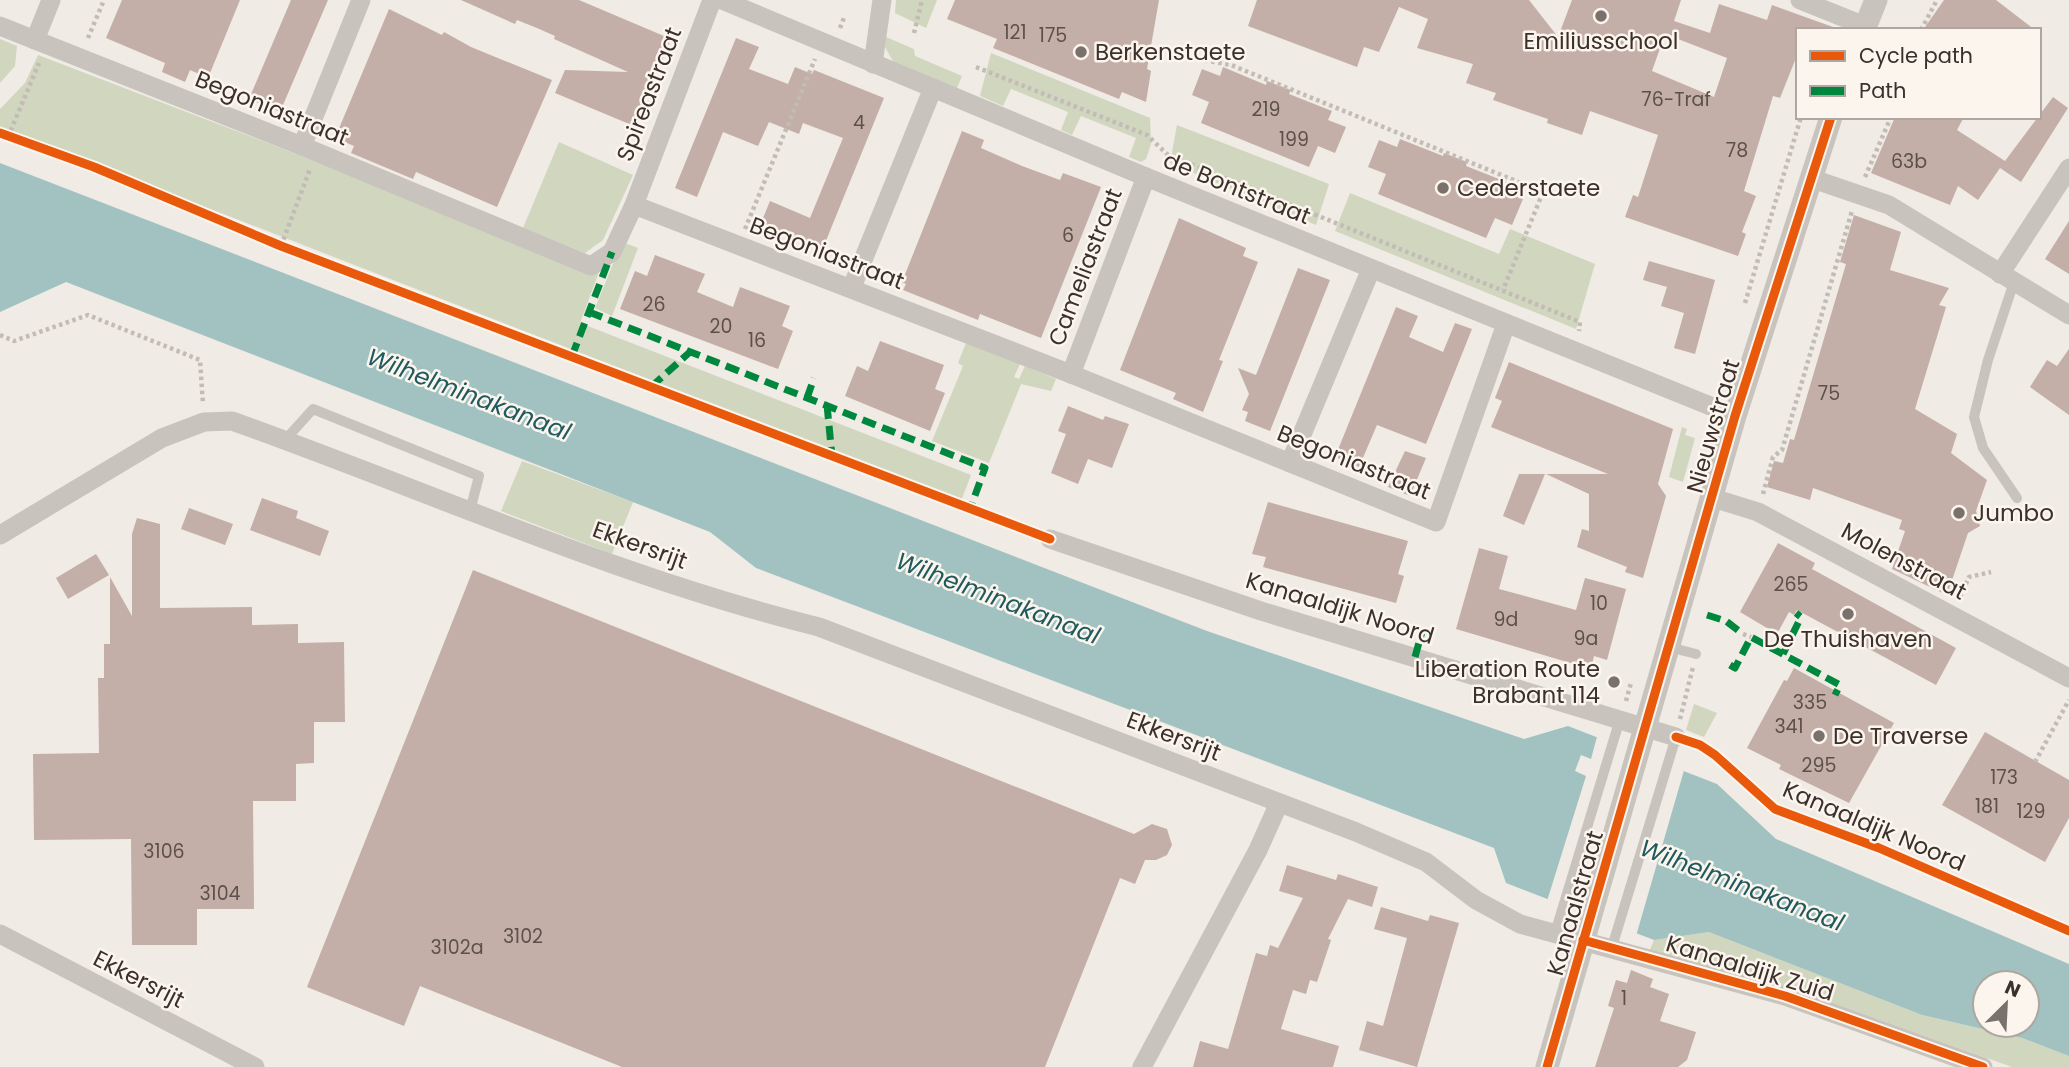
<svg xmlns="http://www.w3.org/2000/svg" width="2069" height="1067" font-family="Poppins,sans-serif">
  <rect width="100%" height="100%" fill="#f0ebe5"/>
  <g fill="#d1d6bf">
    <path d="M 896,0 L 937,0 L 926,28 L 895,13 Z"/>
    <path d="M 886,37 L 914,49 L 915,56 L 962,76 L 957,88 L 895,65 L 885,47 Z"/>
    <path d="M 0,39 L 17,46 L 15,66 L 0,83 Z"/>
    <path d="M 991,53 L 1150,118 L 1151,144 L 1146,159 L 1141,162 L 1129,157 L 1136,138 L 1081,116 L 1072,135 L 1061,130 L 1068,112 L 1011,89 L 1003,106 L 980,96 Z"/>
    <path d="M 38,55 L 325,165 L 603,261 L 580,323 L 971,475 L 961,501 L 0,127 L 0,109 L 25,83 Z"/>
    <path d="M 1177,125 L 1329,184 L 1316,225 L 1170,163 Z"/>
    <path d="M 559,142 L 633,175 L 603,240 L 585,253 L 523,228 Z"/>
    <path d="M 1350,193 L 1499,254 L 1510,229 L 1595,264 L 1576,329 L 1335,231 Z"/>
    <path d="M 622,242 L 638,248 L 612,316 L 595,308 Z"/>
    <path d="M 966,343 L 1020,364 L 1014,377 L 1019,379 L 1025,366 L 1056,379 L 1051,391 L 1021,384 L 989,463 L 932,441 L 963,366 L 958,363 Z"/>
    <path d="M 1682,427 L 1687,429 L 1685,435 L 1695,438 L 1683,482 L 1669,477 Z"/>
    <path d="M 522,461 L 633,502 L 612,554 L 501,511 Z"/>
    <path d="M 1694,704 L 1717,713 L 1704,737 L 1686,730 Z"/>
    <path d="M 1709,932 L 1922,1015 L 2022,1038 L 2069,1056 L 2069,1067 L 2012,1067 L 1804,993 L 1673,956 L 1649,952 L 1654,940 Z"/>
  </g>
  <path fill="#a1c2c1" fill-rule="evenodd" d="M 0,163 L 1207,631 L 1524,739 L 1568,726 L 1717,784 L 1776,839 L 2069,964 L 2069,1056 L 2022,1038 L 1922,1015 L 1709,932 L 1654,940 L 1506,883 L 1494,848 L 756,568 L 710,532 L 66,282 L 0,312 ZM 1985,983 L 2027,983 L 2027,1025 L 1985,1025 Z"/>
  <path fill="#f0ebe5" d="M 1598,733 L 1685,767 L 1636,936 L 1547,901 L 1586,776 L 1575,771 L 1581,755 L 1591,759 Z"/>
  <g fill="#c3afa7" fill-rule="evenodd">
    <path d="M 122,0 L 240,0 L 208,78 L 190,70 L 185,82 L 162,72 L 165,63 L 106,38 Z"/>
    <path d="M 291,0 L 328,0 L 280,112 L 249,99 Z"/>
    <path d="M 461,0 L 579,0 L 671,39 L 634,126 L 555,93 L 565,70 L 628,72 L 554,39 L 555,36 L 537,28 L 517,20 L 515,24 Z"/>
    <path d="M 955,0 L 1159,0 L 1147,69 L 1151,71 L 1146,102 L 1122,92 L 1119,99 L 993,48 L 997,39 L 947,19 Z"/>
    <path d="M 1257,0 L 1529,0 L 1558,37 L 1572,0 L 1681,0 L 1674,21 L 1710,33 L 1719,4 L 1767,20 L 1772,5 L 1833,27 L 1832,30 L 1798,30 L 1798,53 L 1780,98 L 1773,96 L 1744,191 L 1756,196 L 1742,232 L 1746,234 L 1738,256 L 1625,217 L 1633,195 L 1638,197 L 1658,135 L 1590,111 L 1582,135 L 1547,123 L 1548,119 L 1493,100 L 1496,93 L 1466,83 L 1473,64 L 1417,48 L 1428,19 L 1399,7 L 1379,52 L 1364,47 L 1357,67 L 1248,26 ZM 1665,34 L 1727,58 L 1714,97 L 1652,71 Z"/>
    <path d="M 1944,0 L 1996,0 L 2035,30 L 1923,30 Z"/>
    <path d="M 389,9 L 442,35 L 444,32 L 471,47 L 552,80 L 497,207 L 416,172 L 413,179 L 351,153 L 354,146 L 335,138 Z"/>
    <path d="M 736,38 L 759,47 L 749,69 L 788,84 L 795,67 L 812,74 L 814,70 L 884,98 L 823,248 L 761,223 L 770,201 L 810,218 L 843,138 L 803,123 L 799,134 L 769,122 L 758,146 L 723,132 L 697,197 L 675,188 Z"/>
    <path d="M 1223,67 L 1266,85 L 1267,81 L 1291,90 L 1289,94 L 1332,111 L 1328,120 L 1346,127 L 1335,153 L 1318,146 L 1309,167 L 1201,123 L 1209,102 L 1192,95 L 1202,69 L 1220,76 Z"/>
    <path d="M 2053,97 L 2068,108 L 2021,182 L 2000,168 L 1978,200 L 1958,186 L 1950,205 L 1871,173 L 1895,117 L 1964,117 L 1957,130 L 2005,161 Z"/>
    <path d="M 962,131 L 984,140 L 981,148 L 1022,166 L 1060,180 L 1063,173 L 1101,187 L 1041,338 L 980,314 L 978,320 L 903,290 L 906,284 L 902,282 Z"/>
    <path d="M 1400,139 L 1443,156 L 1444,153 L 1467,162 L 1466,166 L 1509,183 L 1505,191 L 1523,199 L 1512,225 L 1495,218 L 1486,238 L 1378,194 L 1386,174 L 1368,167 L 1379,140 L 1397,147 Z"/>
    <path d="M 1854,215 L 1901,232 L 1890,270 L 1949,288 L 1939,305 L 1946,307 L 1915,409 L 1957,434 L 1951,453 L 1987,480 L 1976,511 L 1980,526 L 1968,533 L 1947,595 L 1892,569 L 1905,531 L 1899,529 L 1902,520 L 1813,488 L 1810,500 L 1767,487 L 1774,461 L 1783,463 L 1790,439 L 1794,440 L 1846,264 L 1840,262 Z"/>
    <path d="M 1179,218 L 1246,248 L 1243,256 L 1258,262 L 1219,360 L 1223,361 L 1203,412 L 1173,399 L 1176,393 L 1120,370 Z"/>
    <path d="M 2069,221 L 2069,274 L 2045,259 Z"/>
    <path d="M 655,255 L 705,274 L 697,292 L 733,307 L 740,287 L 790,306 L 782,326 L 793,331 L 778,369 L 620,309 L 635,271 L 647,276 Z"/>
    <path d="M 1649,261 L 1715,280 L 1695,354 L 1674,348 L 1684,313 L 1661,306 L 1667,287 L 1643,280 Z"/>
    <path d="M 1298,268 L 1330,280 L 1270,431 L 1245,421 L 1248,412 L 1242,410 L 1249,394 L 1238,368 L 1256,375 Z"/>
    <path d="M 1396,307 L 1418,316 L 1409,337 L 1443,352 L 1455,323 L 1472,329 L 1426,444 L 1377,425 L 1359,467 L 1335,457 Z"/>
    <path d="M 880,341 L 944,365 L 935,389 L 945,393 L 930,431 L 845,396 L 857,366 L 868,371 Z"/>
    <path d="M 2069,349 L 2069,415 L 2030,387 L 2047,360 L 2057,366 Z"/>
    <path d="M 1509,362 L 1673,429 L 1658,484 L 1666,496 L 1643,578 L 1625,572 L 1627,567 L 1577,547 L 1582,529 L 1589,531 L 1589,494 L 1546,474 L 1608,474 L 1491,427 L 1502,401 L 1495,398 Z"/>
    <path d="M 1068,406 L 1103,420 L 1105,416 L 1129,424 L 1112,468 L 1088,459 L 1078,484 L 1051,473 L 1066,434 L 1058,431 Z"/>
    <path d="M 1405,451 L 1426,458 L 1410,496 L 1388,487 Z"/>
    <path d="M 1519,474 L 1545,474 L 1524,525 L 1503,516 Z"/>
    <path d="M 262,498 L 298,511 L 296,518 L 329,531 L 320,556 L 250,530 Z"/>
    <path d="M 1268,502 L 1408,541 L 1398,574 L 1404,576 L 1396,603 L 1263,567 L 1266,557 L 1252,554 Z"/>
    <path d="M 189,508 L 233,524 L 225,545 L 181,529 Z"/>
    <path d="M 137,518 L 160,524 L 160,608 L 252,607 L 252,625 L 298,624 L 298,643 L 344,642 L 345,722 L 314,722 L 314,763 L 296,764 L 296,801 L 253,801 L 254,909 L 197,909 L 197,945 L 132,945 L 131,839 L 34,840 L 33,754 L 99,753 L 98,678 L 104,678 L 104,644 L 110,644 L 110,577 L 132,616 L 132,534 Z"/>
    <path d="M 1778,543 L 1815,563 L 1812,569 L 1956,648 L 1936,685 L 1797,610 L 1794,615 L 1789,612 L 1777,634 L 1740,612 Z"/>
    <path d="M 1479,548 L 1508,556 L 1499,589 L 1576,610 L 1585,578 L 1626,589 L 1607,660 L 1594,656 L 1591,669 L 1456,629 Z"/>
    <path d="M 96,554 L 109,575 L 68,599 L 56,578 Z"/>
    <path d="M 473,570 L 1134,834 L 1152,824 L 1167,829 L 1172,845 L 1167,855 L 1156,860 L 1145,860 L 1135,884 L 1120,878 L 1045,1067 L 622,1067 L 420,986 L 404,1026 L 307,987 Z"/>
    <path d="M 1794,668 L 1894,723 L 1849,803 L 1779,769 L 1781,765 L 1747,748 L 1784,680 L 1787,681 Z"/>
    <path d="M 1985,732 L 2069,780 L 2069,818 L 2045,862 L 1942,805 Z"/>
    <path d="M 1287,865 L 1336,880 L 1338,874 L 1378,887 L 1372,907 L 1348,899 L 1328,939 L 1331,940 L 1317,982 L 1310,980 L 1306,994 L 1293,990 L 1281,1029 L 1339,1046 L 1333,1067 L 1193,1067 L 1200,1041 L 1228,1049 L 1256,953 L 1267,956 L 1270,945 L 1278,948 L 1303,898 L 1279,891 Z"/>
    <path d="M 1381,907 L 1428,921 L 1430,915 L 1459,923 L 1417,1067 L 1359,1050 L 1367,1021 L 1383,1026 L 1407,938 L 1374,929 Z"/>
    <path d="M 1631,970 L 1653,979 L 1650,987 L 1669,994 L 1660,1021 L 1696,1032 L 1687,1060 L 1678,1067 L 1595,1067 L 1614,1008 L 1608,1006 L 1616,980 L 1627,983 Z"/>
  </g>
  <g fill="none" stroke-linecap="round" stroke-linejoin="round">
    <g stroke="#c2bbb6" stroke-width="4.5" stroke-dasharray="3.5 3.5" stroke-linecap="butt">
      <path d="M 840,28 L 845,15"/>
      <path d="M 1921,30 L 1937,0"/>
      <path d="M 914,33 L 922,0"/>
      <path d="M 88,38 L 104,0"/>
      <path d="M 1170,54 L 1231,65 L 1543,192 L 1503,290"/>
      <path d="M 976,67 L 1147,135 L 1168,155 L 1580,322 L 1579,331"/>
      <path d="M 8,137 L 39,63"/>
      <path d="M 1865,177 L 1891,117"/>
      <path d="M 745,229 L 815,59"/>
      <path d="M 281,246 L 310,169"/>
      <path d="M 1745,303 L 1801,117"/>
      <path d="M 0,335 L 14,341 L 88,315 L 200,360 L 203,404"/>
      <path d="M 1763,494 L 1773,457 L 1782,450 L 1852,211"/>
      <path d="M 1960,597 L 1969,577 L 1991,572"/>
      <path d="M 1743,634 L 1751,637"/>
      <path d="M 1626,701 L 1631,683"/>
      <path d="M 1680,719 L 1693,667"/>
      <path d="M 2035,762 L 2069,700"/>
    </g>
    <g stroke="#c9c3be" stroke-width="10">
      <path d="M 2014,282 L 1988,360 L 1974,417 L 1983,448 L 2017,498"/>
      <path d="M 285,440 L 313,409 L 479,476 L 470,511"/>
      <path d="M 1669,647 L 1696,654"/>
      <path d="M 1555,933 L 1620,719"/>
      <path d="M 1612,947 L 1676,737"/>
    </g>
    <g stroke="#c9c3be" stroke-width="19">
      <path d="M 722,0 L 1146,177 L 1735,416"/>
      <path d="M 1800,0 L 1865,26"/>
      <path d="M 0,26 L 302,146 L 591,266 L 612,252 L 634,205 L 712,0"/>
      <path d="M 35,40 L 51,0"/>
      <path d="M 873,64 L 882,0"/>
      <path d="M 302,146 L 361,0"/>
      <path d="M 1810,178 L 1889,205 L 2069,315"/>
      <path d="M 634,205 L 1071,374 L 1436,522 L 1506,324"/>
      <path d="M 2000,274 L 2069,168"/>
      <path d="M 852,287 L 933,88"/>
      <path d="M 1071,374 L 1146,177"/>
      <path d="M 1290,463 L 1371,269"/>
      <path d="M 1713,498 L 1758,512 L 2069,678"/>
      <path d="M 0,535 L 162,438 L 204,422 L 232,421 C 425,490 620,578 819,627 L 1356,832 L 1426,862 L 1476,900 L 1520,924 L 1785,996 L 1983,1067"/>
      <path d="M 1050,539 L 1261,611 L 1676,737"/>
      <path d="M 0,934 L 255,1067"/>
      <path d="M 1142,1067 L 1258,850 L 1279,803"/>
    </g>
    <g stroke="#c9c3be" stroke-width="23">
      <path d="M 1864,30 L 1876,0"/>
      <path d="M 1547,1067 L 1735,416 L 1831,117"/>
    </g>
    <g stroke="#00873e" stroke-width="7" stroke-dasharray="14 7" stroke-linecap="butt">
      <path d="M 589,312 L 985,468 L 970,509"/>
      <path d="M 572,356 L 612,252"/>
      <path d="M 651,387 L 690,352"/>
      <path d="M 807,398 L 814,378"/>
      <path d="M 827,405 L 832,456"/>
      <path d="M 1707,615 L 1726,621 L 1743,634"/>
      <path d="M 1783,654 L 1801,617 L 1796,613"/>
      <path d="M 1415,657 L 1423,628"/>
      <path d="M 1730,665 L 1735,668 L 1751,637 L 1840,685 L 1835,695"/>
    </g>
    <g stroke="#fbf5ee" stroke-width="13">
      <g id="cycleway">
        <path d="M 0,133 L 94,167 L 281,246 L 1050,539"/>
        <path d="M 1676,737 L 1700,745 L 1715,755 L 1775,809 L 1879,848 L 2069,931"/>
        <path d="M 1583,940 L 1785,996 L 1983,1067"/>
        <path d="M 1547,1067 L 1735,416 L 1831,117"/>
      </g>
    </g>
    <use href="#cycleway" stroke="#e8590c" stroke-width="9"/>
  </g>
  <g fill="#7a716c" stroke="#fbf5ee" stroke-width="2.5">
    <circle cx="1601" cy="16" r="7"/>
    <circle cx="1081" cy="52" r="7"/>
    <circle cx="1443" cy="188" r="7"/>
    <circle cx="1959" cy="513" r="7"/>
    <circle cx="1848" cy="614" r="7"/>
    <circle cx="1614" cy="682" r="7"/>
    <circle cx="1819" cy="736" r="7"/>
  </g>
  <g text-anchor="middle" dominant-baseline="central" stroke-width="5" stroke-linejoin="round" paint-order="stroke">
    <g font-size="19" fill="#5d504a">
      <text x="1015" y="32">121</text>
      <text x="1053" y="35">175</text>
      <text x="1676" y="99">76-Traf</text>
      <text x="1266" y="109">219</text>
      <text x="859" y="122">4</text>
      <text x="1294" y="139">199</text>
      <text x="1737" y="150">78</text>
      <text x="1909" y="161">63b</text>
      <text x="1068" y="235">6</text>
      <text x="654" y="304">26</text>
      <text x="721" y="326">20</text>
      <text x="757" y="340">16</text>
      <text x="1829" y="393">75</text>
      <text x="1791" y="584">265</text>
      <text x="1599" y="603">10</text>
      <text x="1506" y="619">9d</text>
      <text x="1586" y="638">9a</text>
      <text x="1810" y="702">335</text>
      <text x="1789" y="726">341</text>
      <text x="1819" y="765">295</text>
      <text x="2004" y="777">173</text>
      <text x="1987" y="806">181</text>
      <text x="2031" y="811">129</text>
      <text x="164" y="851">3106</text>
      <text x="220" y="893">3104</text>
      <text x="523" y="936">3102</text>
      <text x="457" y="947">3102a</text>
      <text x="1624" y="998">1</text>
    </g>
    <g font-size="23" fill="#3b302b" stroke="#fbf5ee" text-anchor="start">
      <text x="1601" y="41" text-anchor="middle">Emiliusschool</text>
      <text x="1095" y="52">Berkenstaete</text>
      <text x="1457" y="188">Cederstaete</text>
      <text x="1973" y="513">Jumbo</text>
      <text x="1848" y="639" text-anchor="middle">De Thuishaven</text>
      <text x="1600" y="669" text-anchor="end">Liberation Route<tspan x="1600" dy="26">Brabant 114</tspan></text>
      <text x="1833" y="736">De Traverse</text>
    </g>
    <g font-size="23" fill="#3b302b" stroke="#fbf5ee">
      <text transform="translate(649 94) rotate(-69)">Spireastraat</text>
      <text transform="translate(272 108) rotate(22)">Begoniastraat</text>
      <text transform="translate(1237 188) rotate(22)">de Bontstraat</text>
      <text transform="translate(827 253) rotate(21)">Begoniastraat</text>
      <text transform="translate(1085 267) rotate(-69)">Cameliastraat</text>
      <text transform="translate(1713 426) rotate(-74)">Nieuwstraat</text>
      <text transform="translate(1354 462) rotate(22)">Begoniastraat</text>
      <text transform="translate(640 545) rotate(20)">Ekkersrijt</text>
      <text transform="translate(1904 561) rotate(28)">Molenstraat</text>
      <text transform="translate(1340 608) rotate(17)">Kanaaldijk Noord</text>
      <text transform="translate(1174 736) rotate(21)">Ekkersrijt</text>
      <text transform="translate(1874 826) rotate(23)">Kanaaldijk Noord</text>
      <text transform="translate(1575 903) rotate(-74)">Kanaalstraat</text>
      <text transform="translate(1750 968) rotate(17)">Kanaaldijk Zuid</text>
      <text transform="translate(139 979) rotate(27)">Ekkersrijt</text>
    </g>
    <g font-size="24" font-style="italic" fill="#1f5a5e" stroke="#fbf5ee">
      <text transform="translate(469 394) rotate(21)">Wilhelminakanaal</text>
      <text transform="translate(998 598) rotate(21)">Wilhelminakanaal</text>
      <text transform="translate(1742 885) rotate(21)">Wilhelminakanaal</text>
    </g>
  </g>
  <rect x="1796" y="28" width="245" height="91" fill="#fbf5ee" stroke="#aea6a0" stroke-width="2"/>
  <rect x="1810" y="51" width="35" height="10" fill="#e8590c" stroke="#aea6a0" stroke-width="2"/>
  <text x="1859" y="63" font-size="21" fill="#3b302b">Cycle path</text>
  <rect x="1810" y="86" width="35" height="10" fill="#00873e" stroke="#aea6a0" stroke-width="2"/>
  <text x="1859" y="98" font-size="21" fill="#3b302b">Path</text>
  <g transform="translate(2006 1004) rotate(24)"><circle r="33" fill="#fbf5ee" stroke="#aea6a0" stroke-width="2"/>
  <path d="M0-5L12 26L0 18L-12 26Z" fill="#7a716c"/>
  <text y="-10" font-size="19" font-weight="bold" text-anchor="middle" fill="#3b302b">N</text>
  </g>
</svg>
